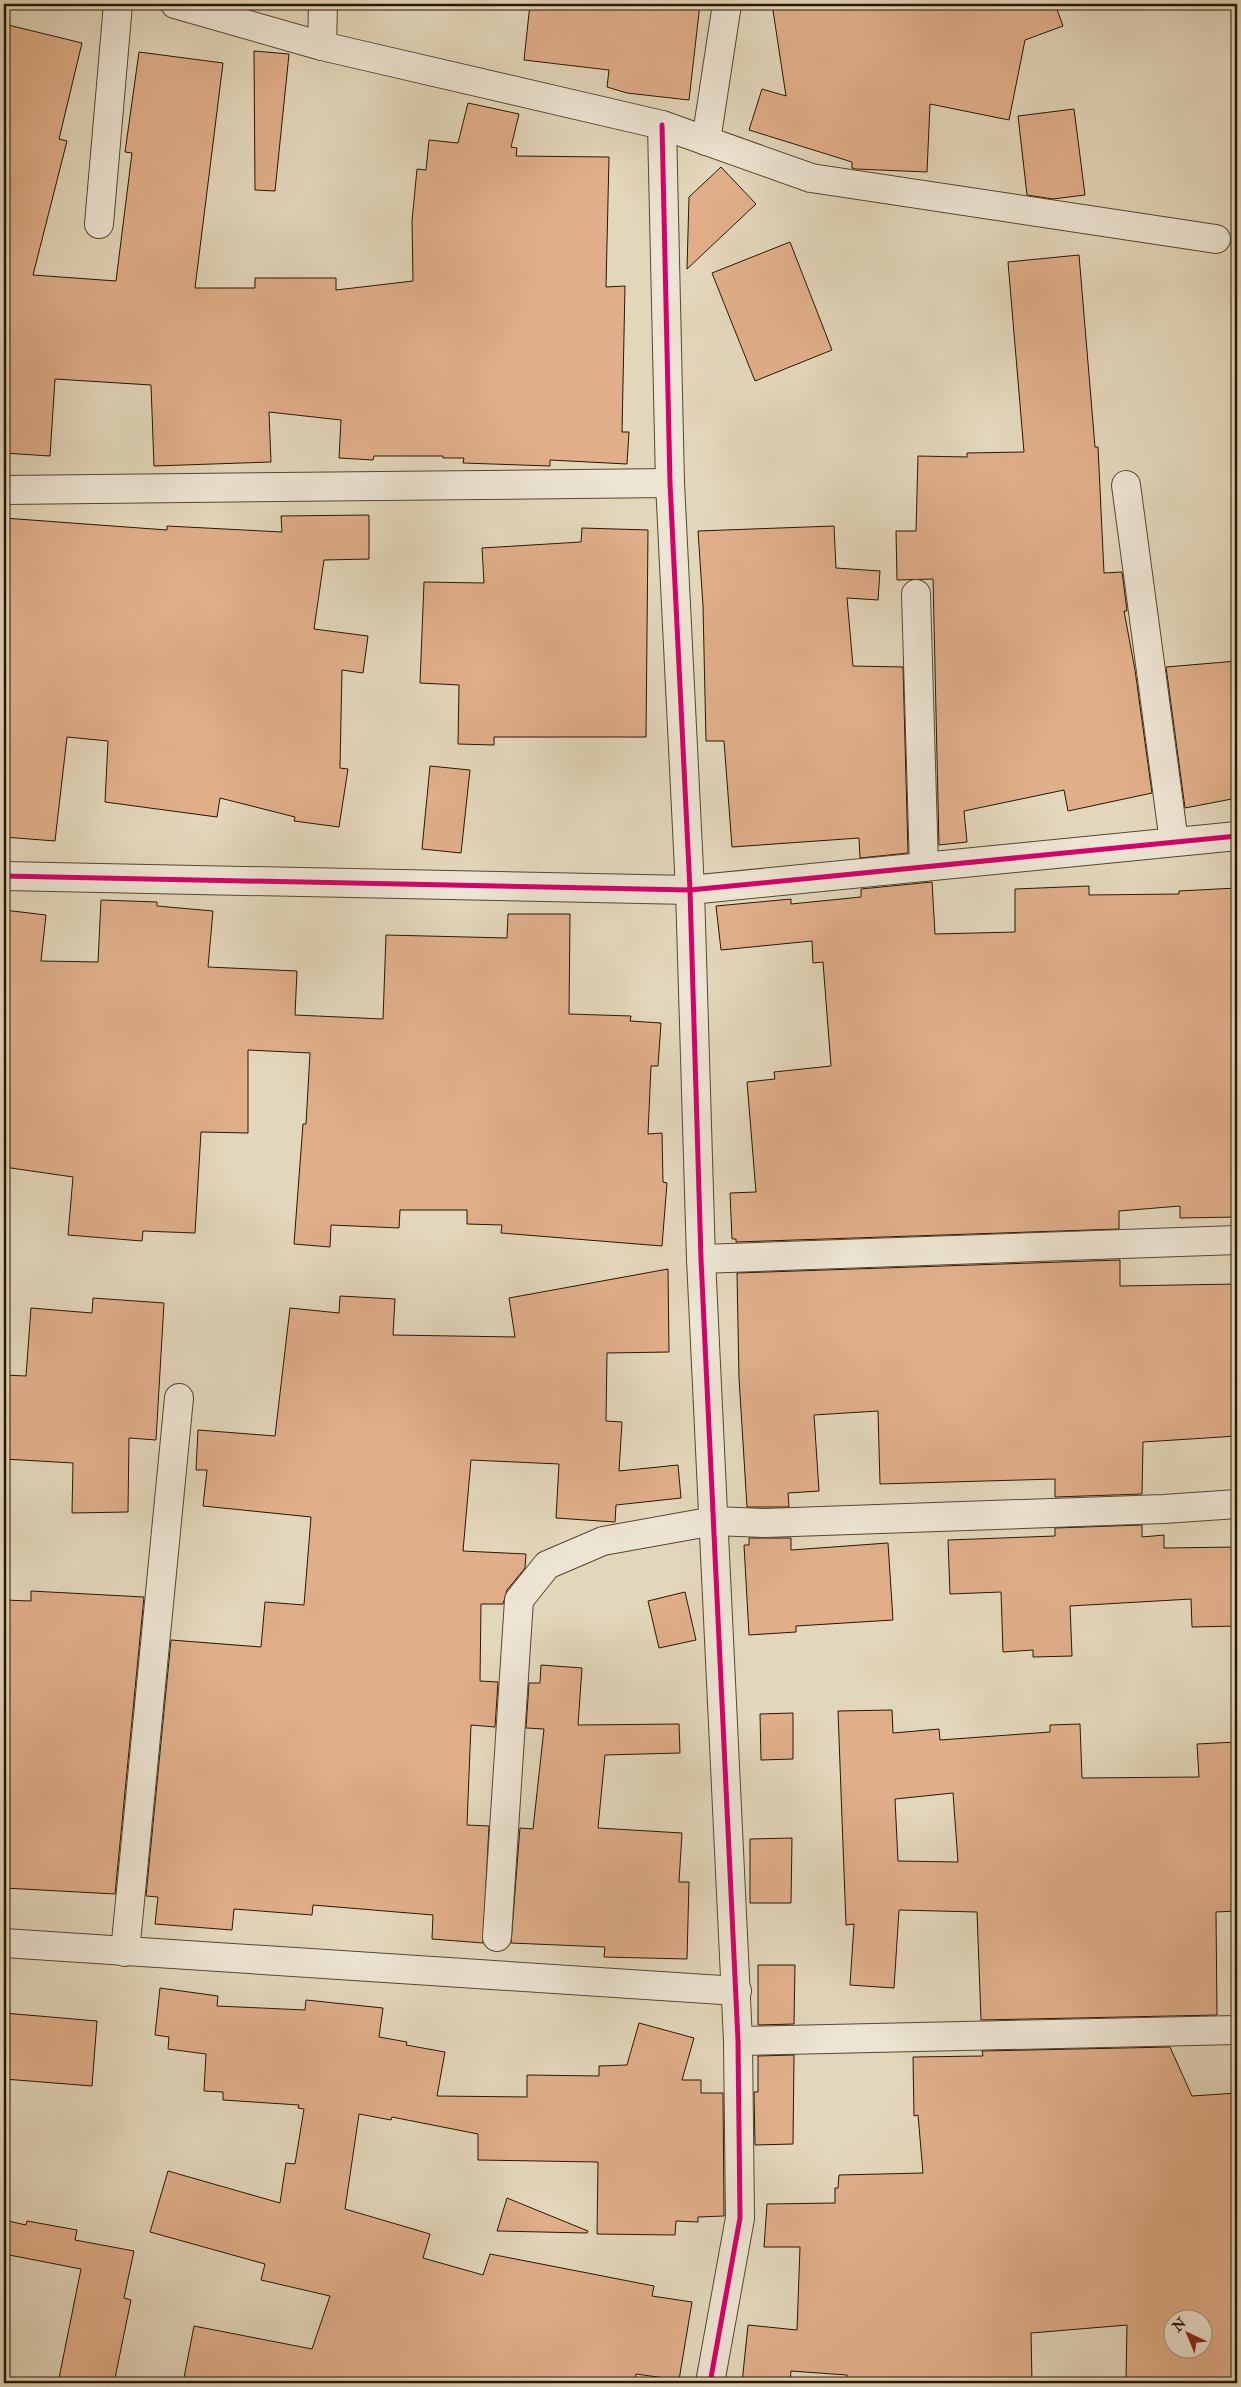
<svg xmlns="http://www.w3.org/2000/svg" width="1241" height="2387" font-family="'IM FELL Double Pica',serif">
  <rect width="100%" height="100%" fill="#e3d7bb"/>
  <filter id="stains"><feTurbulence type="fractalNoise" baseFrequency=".004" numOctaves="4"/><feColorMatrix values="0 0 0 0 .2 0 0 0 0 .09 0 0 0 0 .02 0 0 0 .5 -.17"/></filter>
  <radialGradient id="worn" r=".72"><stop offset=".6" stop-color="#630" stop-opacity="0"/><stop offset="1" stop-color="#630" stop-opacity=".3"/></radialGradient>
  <g fill="#e0af8a" stroke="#291601" fill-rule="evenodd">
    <path d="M 530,4 L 700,4 L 689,100 L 627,93 L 607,87 L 609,70 L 524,60 Z"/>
    <path d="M 772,4 L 1055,4 L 1063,26 L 1025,40 L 1009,120 L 930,104 L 927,172 L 856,169 L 852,168 L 852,162 L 749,130 L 762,89 L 786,96 Z"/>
    <path d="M 4,24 L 82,43 L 59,139 L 67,141 L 33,275 L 116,281 L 132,153 L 125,152 L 139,52 L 223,63 L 195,288 L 255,288 L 255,278 L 336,278 L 336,290 L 413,281 L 412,221 L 417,169 L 426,170 L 429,140 L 458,143 L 468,103 L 519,114 L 511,147 L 517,148 L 516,156 L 609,157 L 606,287 L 625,286 L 622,432 L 629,432 L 627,464 L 550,460 L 550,466 L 463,463 L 464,458 L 443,458 L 443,456 L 374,456 L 373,460 L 339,458 L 341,420 L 269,412 L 271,462 L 154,466 L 151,385 L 55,379 L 50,456 L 4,453 Z"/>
    <path d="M 254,51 L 289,54 L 275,191 L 255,190 Z"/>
    <path d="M 1074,109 L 1085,195 L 1053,199 L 1027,195 L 1018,116 Z"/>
    <path d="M 721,167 L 756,204 L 687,269 L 689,197 Z"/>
    <path d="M 790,242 L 832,350 L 755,381 L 712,273 Z"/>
    <path d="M 1079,255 L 1095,447 L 1098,447 L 1104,573 L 1122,572 L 1127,611 L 1124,611 L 1135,670 L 1152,793 L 1068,811 L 1064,790 L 964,811 L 967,842 L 939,845 L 933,579 L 897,580 L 896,531 L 916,531 L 918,456 L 967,457 L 967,453 L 1024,452 L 1008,262 Z"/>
    <path d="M 369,515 L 369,559 L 324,560 L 314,629 L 368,636 L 363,673 L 342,670 L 340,768 L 348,769 L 339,827 L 294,821 L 295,817 L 220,798 L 217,817 L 105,802 L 108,741 L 67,737 L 55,841 L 4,837 L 7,766 L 4,766 L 4,518 L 167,530 L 167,526 L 282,532 L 281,516 Z"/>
    <path d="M 834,526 L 836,568 L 880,571 L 878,600 L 847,598 L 853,666 L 903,667 L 908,853 L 860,858 L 859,838 L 732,847 L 724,741 L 706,741 L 703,606 L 698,531 Z"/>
    <path d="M 582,528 L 648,530 L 646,737 L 494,737 L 494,745 L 458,744 L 459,685 L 420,683 L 424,582 L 484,583 L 482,548 L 581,542 Z"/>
    <path d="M 1237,661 L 1237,798 L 1185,808 L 1166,667 Z"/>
    <path d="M 430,766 L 470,770 L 461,853 L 422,849 Z"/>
    <path d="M 932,882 L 935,934 L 1015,932 L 1015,889 L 1089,886 L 1089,895 L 1179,894 L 1179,891 L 1237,888 L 1237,1217 L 1180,1218 L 1180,1206 L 1119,1211 L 1119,1229 L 736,1242 L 736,1239 L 732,1239 L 730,1193 L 756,1192 L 747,1082 L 775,1079 L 774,1072 L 831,1066 L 823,962 L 813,963 L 812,941 L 721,950 L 716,906 L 791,899 L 791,904 L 861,897 L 861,889 Z"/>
    <path d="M 101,900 L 157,902 L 157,906 L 213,911 L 208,967 L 297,971 L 295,1015 L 383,1019 L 386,935 L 507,938 L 508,914 L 570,914 L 569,1014 L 631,1016 L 630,1021 L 661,1023 L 658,1066 L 651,1066 L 648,1134 L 662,1133 L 663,1182 L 667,1183 L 662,1246 L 501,1233 L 502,1225 L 467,1224 L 467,1210 L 400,1210 L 399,1228 L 331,1225 L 330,1247 L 294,1244 L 303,1124 L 306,1124 L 310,1053 L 248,1050 L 248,1133 L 201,1132 L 195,1233 L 143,1231 L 142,1241 L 68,1235 L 73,1177 L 4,1167 L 4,910 L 46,915 L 41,961 L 98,962 Z"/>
    <path d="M 1120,1260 L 1120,1286 L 1237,1284 L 1237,1436 L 1143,1442 L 1142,1494 L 1055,1497 L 1055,1479 L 880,1484 L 878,1411 L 814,1415 L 819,1491 L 788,1493 L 789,1507 L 747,1507 L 739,1378 L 737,1273 Z"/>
    <path d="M 668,1269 L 669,1352 L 607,1353 L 606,1421 L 622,1422 L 619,1471 L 678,1465 L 681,1498 L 616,1505 L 615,1522 L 556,1518 L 559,1464 L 471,1460 L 463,1551 L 526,1554 L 525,1568 L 507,1590 L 503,1604 L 481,1604 L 480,1681 L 498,1682 L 495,1727 L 471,1725 L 467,1825 L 489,1826 L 483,1943 L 432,1939 L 433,1915 L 313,1905 L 312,1915 L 234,1909 L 232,1930 L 155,1924 L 158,1897 L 146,1896 L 171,1640 L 261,1647 L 265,1602 L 304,1605 L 311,1517 L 203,1506 L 207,1470 L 196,1470 L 198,1430 L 275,1436 L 290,1308 L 339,1313 L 340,1296 L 395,1299 L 393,1335 L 515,1337 L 509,1298 Z"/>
    <path d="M 93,1298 L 164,1303 L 156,1440 L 129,1438 L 128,1512 L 72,1513 L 73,1463 L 4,1459 L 4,1375 L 26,1376 L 31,1308 L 92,1313 Z"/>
    <path d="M 1142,1525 L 1142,1537 L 1164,1535 L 1164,1548 L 1237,1547 L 1237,1626 L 1192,1627 L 1191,1599 L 1070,1606 L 1072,1656 L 1033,1657 L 1033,1650 L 1003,1652 L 1001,1592 L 950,1594 L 948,1540 L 1055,1536 L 1055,1528 Z"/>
    <path d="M 749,1538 L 791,1538 L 791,1550 L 888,1543 L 893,1620 L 796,1626 L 796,1632 L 749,1635 L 744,1545 L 749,1545 Z"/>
    <path d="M 31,1591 L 144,1597 L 115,1894 L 4,1888 L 4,1600 L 31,1601 Z"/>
    <path d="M 685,1592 L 696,1640 L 659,1648 L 648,1601 Z"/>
    <path d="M 541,1665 L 582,1668 L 578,1725 L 679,1724 L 680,1753 L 605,1755 L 598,1828 L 682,1833 L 679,1882 L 689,1882 L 687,1959 L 604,1957 L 605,1947 L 511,1943 L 520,1828 L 533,1829 L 544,1729 L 526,1728 L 529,1683 L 540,1683 Z"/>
    <path d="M 892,1710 L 893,1733 L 939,1729 L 940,1740 L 1050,1732 L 1050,1725 L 1080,1724 L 1082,1778 L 1199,1777 L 1197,1744 L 1237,1742 L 1237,1911 L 1216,1912 L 1217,2015 L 981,2020 L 977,1912 L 899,1910 L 894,1988 L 850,1985 L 854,1924 L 846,1925 L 838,1711 ZM 953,1793 L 958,1862 L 898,1861 L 895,1799 Z"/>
    <path d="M 793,1713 L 793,1759 L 761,1760 L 760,1714 Z"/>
    <path d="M 792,1838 L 791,1903 L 750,1903 L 750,1839 Z"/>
    <path d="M 758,1965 L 795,1965 L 794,2024 L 758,2025 Z"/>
    <path d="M 160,1988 L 218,1996 L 217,2006 L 305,2010 L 306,2000 L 383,2008 L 379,2037 L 407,2042 L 406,2045 L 445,2052 L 437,2096 L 527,2097 L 527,2075 L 599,2076 L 599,2066 L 627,2065 L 639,2023 L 694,2038 L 682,2080 L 701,2080 L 701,2093 L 723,2093 L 724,2216 L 698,2217 L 698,2222 L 676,2221 L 675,2235 L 597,2234 L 598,2162 L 478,2160 L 478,2134 L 392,2117 L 391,2120 L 359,2114 L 345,2209 L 430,2234 L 423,2258 L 483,2275 L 490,2254 L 654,2286 L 652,2296 L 692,2302 L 679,2380 L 636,2374 L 635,2383 L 183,2383 L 194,2326 L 312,2349 L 330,2296 L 261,2280 L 265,2264 L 150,2232 L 168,2171 L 280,2203 L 286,2163 L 295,2164 L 304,2109 L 298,2108 L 299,2105 L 223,2100 L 223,2092 L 204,2091 L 206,2054 L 168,2049 L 169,2037 L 155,2035 Z"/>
    <path d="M 4,2013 L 97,2021 L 92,2086 L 4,2079 Z"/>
    <path d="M 1170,2047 L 1192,2096 L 1237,2093 L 1237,2378 L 1126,2380 L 1127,2325 L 1031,2333 L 1032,2383 L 997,2383 L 997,2380 L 918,2381 L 918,2378 L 847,2381 L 847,2375 L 791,2371 L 790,2383 L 742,2383 L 748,2325 L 797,2330 L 800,2247 L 764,2247 L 767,2204 L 835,2203 L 835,2188 L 838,2188 L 839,2175 L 923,2173 L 918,2115 L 914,2116 L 913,2057 L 983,2056 L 982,2051 ZM 1174,2320 L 1204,2320 L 1204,2350 L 1174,2350 Z"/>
    <path d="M 794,2055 L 793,2144 L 755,2145 L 754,2092 L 758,2092 L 758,2056 Z"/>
    <path d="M 507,2198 L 588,2231 L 587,2233 L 497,2231 Z"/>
    <path d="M 4,2220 L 26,2225 L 27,2221 L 77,2230 L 75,2240 L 134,2251 L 124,2298 L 131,2300 L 114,2383 L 58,2383 L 81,2269 L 4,2254 Z"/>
  </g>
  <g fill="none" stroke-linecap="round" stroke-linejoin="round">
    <g stroke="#584630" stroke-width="30">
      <g id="minor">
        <path d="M 175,4 L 322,46 L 662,125 L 811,178 L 1216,239"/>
        <path d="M 322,46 L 323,4"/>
        <path d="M 662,125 L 670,483 L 690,890 L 701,1259 L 738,2041 L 740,2218 L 710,2383"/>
        <path d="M 706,141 L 727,4"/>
        <path d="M 99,224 L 118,4"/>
        <path d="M 1126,485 L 1174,842"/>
        <path d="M 4,490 L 670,483"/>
        <path d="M 916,594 L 924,867"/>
        <path d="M 4,876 L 690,890 L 1237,836"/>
        <path d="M 701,1259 L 1237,1240"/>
        <path d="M 497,1937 L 519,1600 L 547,1565 L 603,1541 L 714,1521 L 765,1523 L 1164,1509 L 1237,1504"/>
        <path d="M 4,1943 L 737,1991"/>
        <path d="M 125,1952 L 179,1398"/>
        <path d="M 738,2041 L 1237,2030"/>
      </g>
    </g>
    <use href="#minor" stroke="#ede5d3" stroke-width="28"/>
    <g stroke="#ede5d3" stroke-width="8">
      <g id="cycleway">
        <path d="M 662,125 L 670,483 L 690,890 L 701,1259 L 738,2041 L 740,2218 L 710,2383"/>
        <path d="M 4,876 L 690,890 L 1237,836"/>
      </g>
    </g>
    <use href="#cycleway" stroke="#d6006c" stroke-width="5"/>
  </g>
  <rect width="1241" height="2387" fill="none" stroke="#e3d7bb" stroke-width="20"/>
  <rect x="5" y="5" width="1231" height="2377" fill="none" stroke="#291601" stroke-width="2.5"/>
  <rect x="10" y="10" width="1221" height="2367" fill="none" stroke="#291601"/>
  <g transform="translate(1188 2334) rotate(316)"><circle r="24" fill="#ede5d3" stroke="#9f927f"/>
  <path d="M0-4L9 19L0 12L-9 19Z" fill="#8f2418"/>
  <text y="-8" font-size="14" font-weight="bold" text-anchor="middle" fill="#291601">N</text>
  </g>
  <rect width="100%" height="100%" filter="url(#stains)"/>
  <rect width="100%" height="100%" fill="url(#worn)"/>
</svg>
